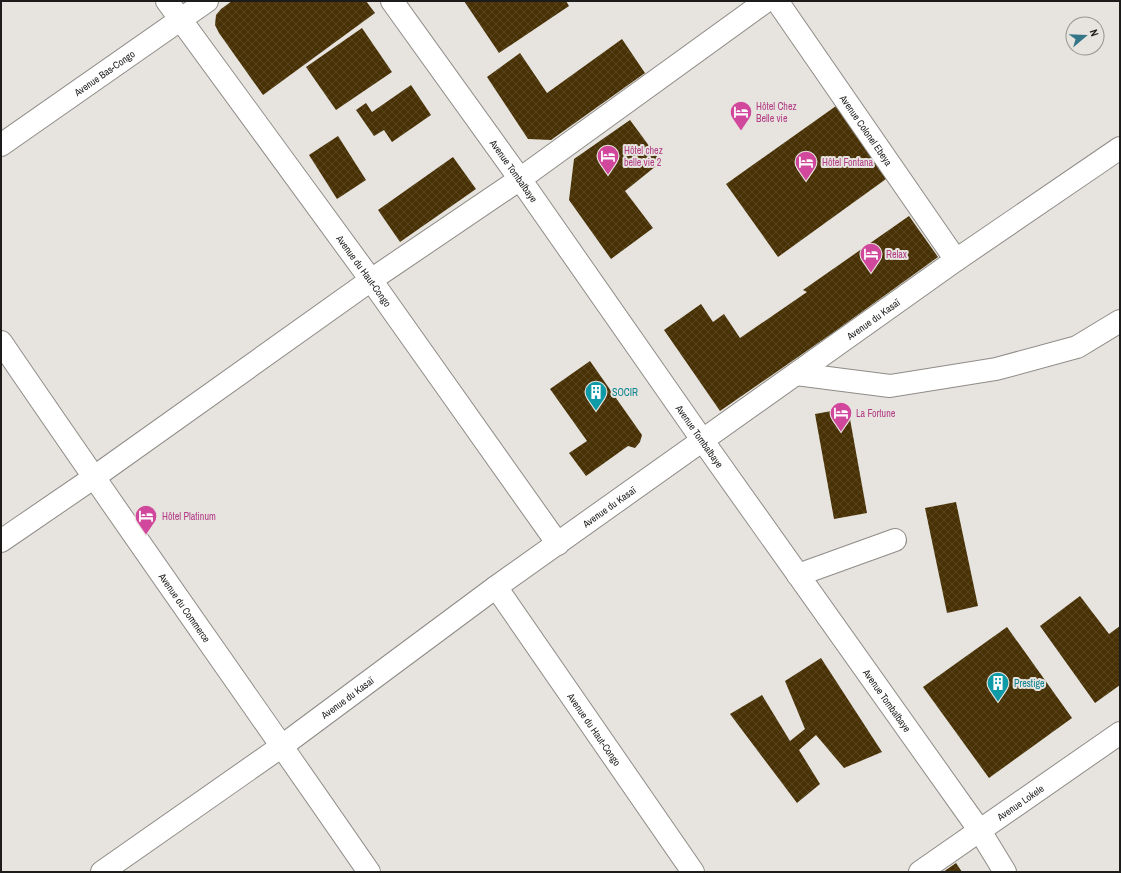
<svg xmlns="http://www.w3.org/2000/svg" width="1121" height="873" font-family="'Archivo Narrow',sans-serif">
  <defs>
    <pattern id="building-cross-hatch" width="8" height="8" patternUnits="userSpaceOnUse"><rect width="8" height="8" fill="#483105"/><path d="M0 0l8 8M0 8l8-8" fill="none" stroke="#594620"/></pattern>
  </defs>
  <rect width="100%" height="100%" fill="#e7e4df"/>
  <g fill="url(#building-cross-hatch)">
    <path d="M 232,1 L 366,1 L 375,13 L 263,95 L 219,33 L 215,25 L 216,15 L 221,9 Z"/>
    <path d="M 464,1 L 566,1 L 569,6 L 499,53 Z"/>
    <path d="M 362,28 L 392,72 L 336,110 L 306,67 Z"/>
    <path d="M 622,39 L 645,73 L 551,140 L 528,139 L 487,77 L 520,53 L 547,93 Z"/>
    <path d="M 411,85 L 431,115 L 392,142 L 384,130 L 374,136 L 356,110 L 366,103 L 372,112 Z"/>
    <path d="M 836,106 L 886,179 L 778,257 L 726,184 Z"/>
    <path d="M 630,120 L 661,162 L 625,191 L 653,228 L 611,259 L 569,200 L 574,159 Z"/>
    <path d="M 338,136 L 366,180 L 337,199 L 309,155 Z"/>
    <path d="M 453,157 L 476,189 L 400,242 L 378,210 Z"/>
    <path d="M 909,216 L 938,257 L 834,332 L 720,411 L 664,330 L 701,304 L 713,322 L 724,314 L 740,338 L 807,292 L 803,290 Z"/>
    <path d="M 590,361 L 642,435 L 640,442 L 635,448 L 628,446 L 586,476 L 569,453 L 587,441 L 550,389 Z"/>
    <path d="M 848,408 L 867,513 L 834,519 L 815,414 Z"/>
    <path d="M 956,502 L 978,606 L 947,613 L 925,508 Z"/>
    <path d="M 1080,596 L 1109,634 L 1120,626 L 1120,685 L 1095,703 L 1040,626 Z"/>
    <path d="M 1007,627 L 1072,718 L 989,778 L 923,687 Z"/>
    <path d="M 821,658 L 882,752 L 844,768 L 816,735 L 799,750 L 820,784 L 797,803 L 730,714 L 762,695 L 790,741 L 805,729 L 785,681 Z"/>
    <path d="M 956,863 L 962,872 L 943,872 Z"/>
  </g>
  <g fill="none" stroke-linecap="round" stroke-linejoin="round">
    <g stroke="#8f8c88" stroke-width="24">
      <g id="minor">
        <path id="s1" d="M 167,1 L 371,280 L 558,544"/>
        <path id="s2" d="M 392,1 L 520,179 L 703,441 L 980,831 L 1005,872"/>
        <path id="s3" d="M 777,1 L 956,260"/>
        <path id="s4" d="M 1,145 L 207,1"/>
        <path id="s5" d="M 1,342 C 122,520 247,695 369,872"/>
        <path d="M 796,374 L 890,386 L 996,369 L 1077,347 L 1120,321"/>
        <path d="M 1,541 L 93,478 L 371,280 L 520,179 L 766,1"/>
        <path d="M 798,575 L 895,540"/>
        <path id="s6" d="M 496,587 L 693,872"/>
        <path id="s7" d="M 102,872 L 282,746 L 496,587 L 956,260 L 1120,148"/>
        <path id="s8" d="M 920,872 L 1120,733"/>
      </g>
    </g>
    <use href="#minor" stroke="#fff" stroke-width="22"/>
  </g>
  <defs>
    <g id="hotel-pin" transform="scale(1.15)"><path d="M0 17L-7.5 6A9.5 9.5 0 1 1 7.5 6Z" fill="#d1479c" stroke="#e7e4df"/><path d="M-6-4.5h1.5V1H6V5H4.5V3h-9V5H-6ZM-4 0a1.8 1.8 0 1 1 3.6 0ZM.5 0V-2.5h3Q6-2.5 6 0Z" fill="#fff"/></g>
    <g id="building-pin" transform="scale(1.15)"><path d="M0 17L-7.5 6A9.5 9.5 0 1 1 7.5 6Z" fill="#0f9aa8" stroke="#e7e4df"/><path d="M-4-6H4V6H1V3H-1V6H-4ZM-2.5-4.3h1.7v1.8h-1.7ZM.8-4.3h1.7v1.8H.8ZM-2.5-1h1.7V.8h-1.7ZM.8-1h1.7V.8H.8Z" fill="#fff"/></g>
  </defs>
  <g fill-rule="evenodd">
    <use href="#hotel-pin" x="741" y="112"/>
    <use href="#hotel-pin" x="608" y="156"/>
    <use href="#hotel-pin" x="806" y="162"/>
    <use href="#hotel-pin" x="871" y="254"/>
    <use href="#building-pin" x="596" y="392"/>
    <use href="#hotel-pin" x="841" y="413"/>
    <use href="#hotel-pin" x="146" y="516"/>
    <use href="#building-pin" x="998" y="683"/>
  </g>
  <g text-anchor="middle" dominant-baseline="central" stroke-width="4" stroke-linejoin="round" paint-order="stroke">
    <g font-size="10" fill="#1d1c1a" stroke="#e7e4df">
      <text stroke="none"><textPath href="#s4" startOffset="126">Avenue Bas-Congo</textPath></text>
      <text stroke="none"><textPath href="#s3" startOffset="157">Avenue Colonel Ebeya</textPath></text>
      <text stroke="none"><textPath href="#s2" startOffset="209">Avenue Tombalbaye</textPath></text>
      <text stroke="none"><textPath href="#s1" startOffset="334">Avenue du Haut-Congo</textPath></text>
      <text stroke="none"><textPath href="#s7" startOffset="949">Avenue du Kasaï</textPath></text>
      <text stroke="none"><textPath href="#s2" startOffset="533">Avenue Tombalbaye</textPath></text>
      <text stroke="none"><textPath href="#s7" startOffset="625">Avenue du Kasaï</textPath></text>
      <text stroke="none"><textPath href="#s5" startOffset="323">Avenue du Commerce</textPath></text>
      <text stroke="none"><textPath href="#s7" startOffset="301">Avenue du Kasaï</textPath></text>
      <text stroke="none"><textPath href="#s2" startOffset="857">Avenue Tombalbaye</textPath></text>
      <text stroke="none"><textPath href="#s6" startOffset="173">Avenue du Haut-Congo</textPath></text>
      <text stroke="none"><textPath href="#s8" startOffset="122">Avenue Lokele</textPath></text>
    </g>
    <g font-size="10" fill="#b23c85" stroke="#e7e4df" text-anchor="start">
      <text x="756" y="106">Hôtel Chez<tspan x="756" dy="12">Belle vie</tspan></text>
      <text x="624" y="150">Hôtel chez<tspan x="624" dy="12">belle vie 2</tspan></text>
      <text x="822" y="162">Hôtel Fontana</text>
      <text x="886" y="254">Relax</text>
      <text x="856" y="413">La Fortune</text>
      <text x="162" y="516">Hôtel Platinum</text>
    </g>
    <g font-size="10" fill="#0d838f" stroke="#e7e4df" text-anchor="start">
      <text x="612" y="392">SOCIR</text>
      <text x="1014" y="683">Prestige</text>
    </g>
  </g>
  <rect width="1121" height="873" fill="none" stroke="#1d1c1a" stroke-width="4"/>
  <g transform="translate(1085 36) rotate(71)"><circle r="19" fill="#e7e4df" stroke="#969490"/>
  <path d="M0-3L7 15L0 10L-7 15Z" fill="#347588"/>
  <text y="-6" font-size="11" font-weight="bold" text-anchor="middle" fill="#1d1c1a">N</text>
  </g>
</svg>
